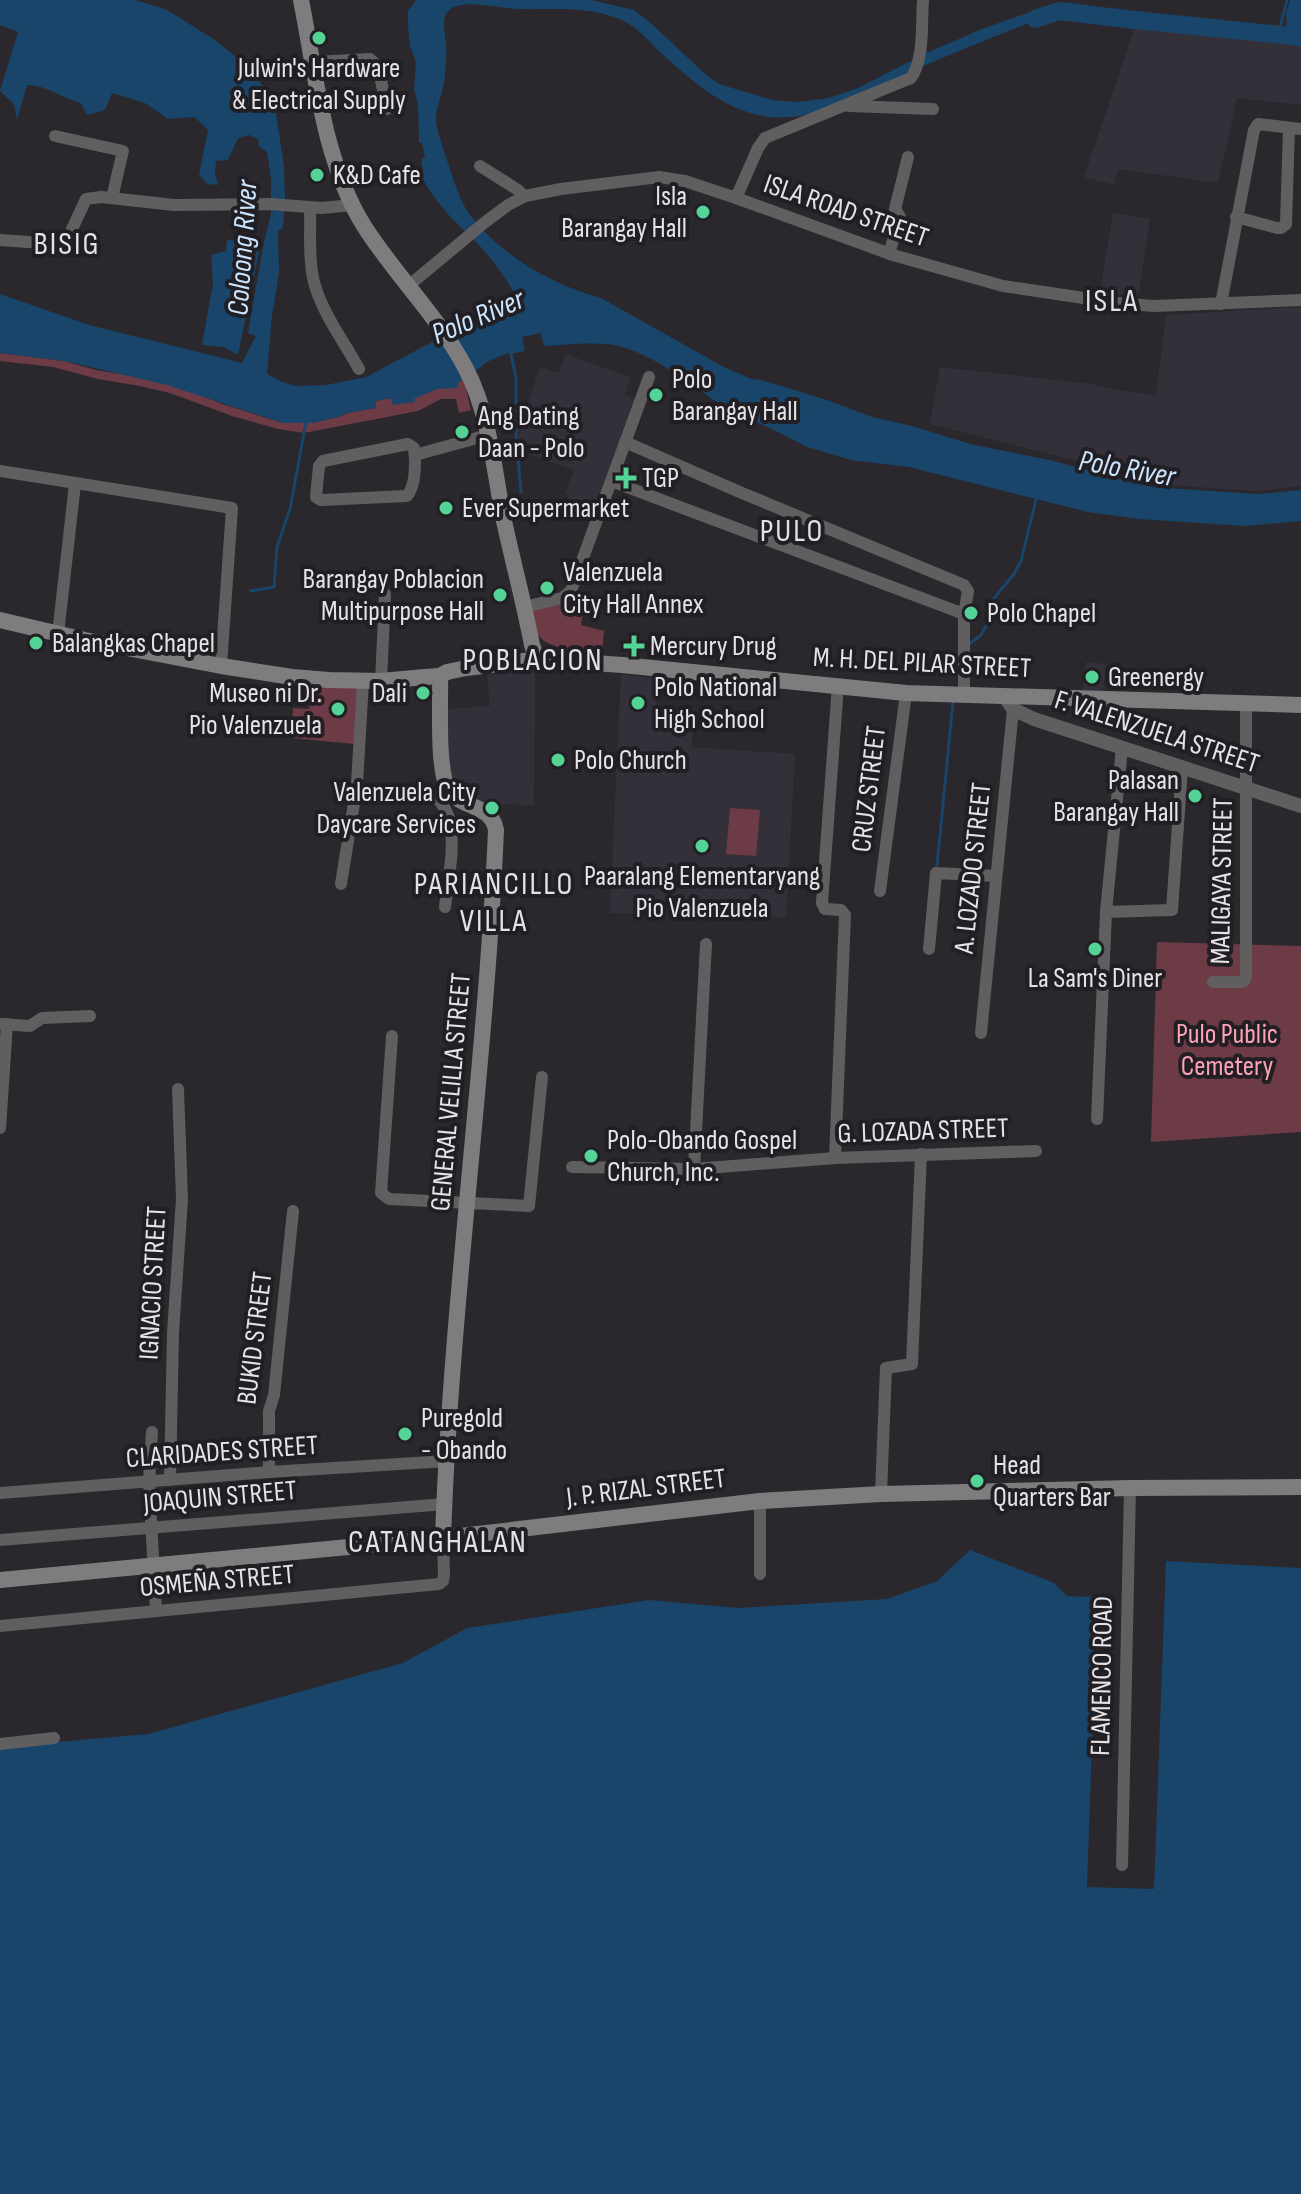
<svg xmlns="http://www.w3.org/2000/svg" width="1301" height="2194" font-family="'Sofia Sans Condensed',sans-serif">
  <rect width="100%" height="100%" fill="#2a282c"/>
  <g fill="#343039">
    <path d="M 1135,27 L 1301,46 L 1301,105 L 1237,98 L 1218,183 L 1118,169 L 1114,185 L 1084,177 Z"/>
    <path d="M 1113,213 L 1150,219 L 1138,297 L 1100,291 Z"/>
    <path d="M 1301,307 L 1301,486 L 1256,491 L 1153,484 L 1146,478 L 930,424 L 940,367 L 1091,384 L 1115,390 L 1156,395 L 1166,315 Z"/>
    <path d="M 565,354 L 630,377 L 625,395 L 638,401 L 594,515 L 567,502 L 569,496 L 565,493 L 574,470 L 518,450 L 517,435 L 540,367 L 559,373 Z"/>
    <path d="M 1086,662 L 1106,664 L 1103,692 L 1083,690 Z"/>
    <path d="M 535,671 L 534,805 L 480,804 L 455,788 L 448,773 L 447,709 L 490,706 L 487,675 Z"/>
    <path d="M 621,674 L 658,679 L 654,728 L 693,731 L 692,747 L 795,754 L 786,917 L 610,913 Z"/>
  </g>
  <g fill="#6c3b46">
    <path d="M 0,353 L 64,361 L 96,370 L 172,383 L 222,404 L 283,423 L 312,423 L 338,417 L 347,413 L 375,408 L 375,401 L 437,389 L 464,380 L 471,410 L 459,413 L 456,399 L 441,399 L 418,411 L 304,433 L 278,429 L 232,416 L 170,393 L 140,386 L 98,379 L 53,367 L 0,361 Z"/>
    <path d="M 565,601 L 585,602 L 581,625 L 604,631 L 602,652 C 581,650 543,652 535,629 C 533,623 532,615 531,609 Z"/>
    <path d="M 312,683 L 358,685 L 354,744 L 291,738 L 293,708 L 309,709 Z"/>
    <path d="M 730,808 L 760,810 L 756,856 L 726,854 Z"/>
    <path d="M 1157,942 L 1301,946 L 1301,1132 L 1151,1142 Z"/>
  </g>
  <g fill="#19456b">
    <path d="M 0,0 L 136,0 L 167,10 L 215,40 L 240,60 L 263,86 L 275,107 L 284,166 L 285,198 L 283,228 L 278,231 L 279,272 L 272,316 L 267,374 L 282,382 L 295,386 L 326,385 L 366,377 L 517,297 C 506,279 494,261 479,245 C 454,220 439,208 421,176 L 423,171 L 421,159 L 425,157 L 422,143 L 419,143 L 418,104 L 414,89 L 416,62 L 410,46 L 408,25 L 408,11 L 416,0 L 591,0 L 634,10 L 654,26 L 705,74 L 719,84 L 772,100 L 798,102 L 829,98 L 858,88 L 924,54 L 982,29 L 1056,3 L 1057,12 C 1013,29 970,46 928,64 C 880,84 817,126 763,116 C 722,109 690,79 661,53 C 653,45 644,35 635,28 C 602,4 555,10 517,9 C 500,8 472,1 457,6 C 437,12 446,32 446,47 C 447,59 445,72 444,83 C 442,95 436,107 436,119 C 436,130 442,143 445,154 C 451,172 459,200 470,215 C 502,256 552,285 601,298 L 722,366 L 751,379 L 761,380 L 830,401 L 872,417 L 912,426 L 970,444 L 1049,460 L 1151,487 L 1258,494 L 1301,490 L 1301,521 L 1245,526 L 1139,519 L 1088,512 L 909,467 L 851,460 L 807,447 L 772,429 L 738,414 L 740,408 L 729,404 L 726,409 C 696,387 656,356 619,346 C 597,341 566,345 544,346 L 541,333 L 522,337 L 525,351 L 509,354 L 508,353 L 489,361 L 458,383 L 457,388 L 437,389 L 414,399 L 415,402 L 393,405 L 391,398 L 376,401 L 376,408 L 347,413 L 338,417 L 312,423 L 283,423 L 167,385 L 64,361 L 0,353 L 0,294 L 89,325 L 242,363 L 256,336 L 248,333 L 264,242 L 271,214 L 271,180 L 267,152 L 259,147 L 258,139 L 249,135 L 238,138 L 228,160 L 216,161 L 215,173 L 218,185 L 208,184 L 199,175 L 208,130 L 195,117 L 168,119 L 145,103 L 112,93 L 105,110 L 87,115 L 81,103 C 62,98 46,85 27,85 L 17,120 L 14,104 L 0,91 L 18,32 L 0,25 Z"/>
    <path d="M 1290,0 L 1301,0 L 1301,41 L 1285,39 L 1287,30 L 1286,13 Z"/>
    <path d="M 227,240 L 261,242 L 238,355 L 223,347 L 202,345 L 213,283 L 211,255 L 226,251 Z"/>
    <path d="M 970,1550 L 1054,1583 L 1067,1596 L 1097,1597 L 1087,1887 L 1154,1889 L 1166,1561 L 1301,1568 L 1301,2194 L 0,2194 L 0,1747 L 148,1734 L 403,1663 L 467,1628 L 649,1600 L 738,1608 L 887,1599 L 937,1581 Z"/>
  </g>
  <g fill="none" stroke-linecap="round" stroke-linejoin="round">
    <g stroke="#19456b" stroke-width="3">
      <path d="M 1278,34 L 1287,0"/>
      <path d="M 511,353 L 516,379 L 516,434 L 521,492"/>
      <path d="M 251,591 L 274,587 L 277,547 L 290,509 L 306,422"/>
      <path d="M 969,644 L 981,635 L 987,624 L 994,598 L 1014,574 L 1021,561 L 1037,496"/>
      <path d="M 937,865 L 953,702"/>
    </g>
    <path stroke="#19456b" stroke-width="18" d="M 1035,19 L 1059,11 L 1135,20 L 1301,37"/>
    <g stroke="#615e60" stroke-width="12">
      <path d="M 314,62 L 370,59 L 378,66 L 387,109"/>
      <path d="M 849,106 L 933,109"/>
      <path d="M 55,136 L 123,151 L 112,198"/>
      <path d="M 480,166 L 518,190 L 524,197"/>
      <path d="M 736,198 L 758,148 L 765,138 L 911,78 C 925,57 921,24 923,0"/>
      <path d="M 310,207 C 311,230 308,255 313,278 C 320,310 343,340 359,369"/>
      <path d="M 1236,217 L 1277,228 L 1281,228 L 1286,224 L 1289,128"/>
      <path d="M 0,240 L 56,244 L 67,240 L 86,199 L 101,197 L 174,205 L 270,204 L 322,208 L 352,205"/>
      <path d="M 889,254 L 900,217 L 895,209 L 908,157"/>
      <path d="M 407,287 L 484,223 L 508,205 L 525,196 L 561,189 L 659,177 L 685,181 L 736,198 L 893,255 L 1003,286 L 1117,303 L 1154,306 L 1301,300"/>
      <path d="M 1221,304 L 1254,130 L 1258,124 L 1301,129"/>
      <path d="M 625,442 L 742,493 L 964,585 L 968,591 L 964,614 L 964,695"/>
      <path d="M 408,444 L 414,448 C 416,462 416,485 407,496 L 321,500 L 316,497 L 319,466 L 323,461 Z"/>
      <path d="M 415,455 L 488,435"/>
      <path d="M 0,471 L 232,508 L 221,666"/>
      <path d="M 611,481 L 964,614"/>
      <path d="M 524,607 L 562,598 L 571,591 L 649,377"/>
      <path d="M 58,634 L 75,484"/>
      <path d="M 381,681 L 385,594"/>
      <path d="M 359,789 L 357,784 L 363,681"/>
      <path d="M 359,789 L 367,792 L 443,796"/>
      <path d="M 436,796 C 441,803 447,810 449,818 C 456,846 448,879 445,907"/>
      <path d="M 341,884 L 355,797 L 359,789"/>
      <path d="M 880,891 L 906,693"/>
      <path d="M 1106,912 L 1172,910 L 1182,768"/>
      <path d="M 929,949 L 936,873 L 996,876"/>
      <path d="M 1213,982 L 1241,982 L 1244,981 L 1246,977 L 1246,702"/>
      <path d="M 0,1024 L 30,1026 L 42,1018 L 90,1016"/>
      <path d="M 981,1033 L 1013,709"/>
      <path d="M 392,1036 L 381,1193 L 389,1199 L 529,1206 L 542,1077"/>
      <path d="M 1097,1119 L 1106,912 L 1122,748"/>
      <path d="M 0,1128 L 7,1024"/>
      <path d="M 835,1158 L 845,915 L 841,910 L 825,909 L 822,903 L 838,685"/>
      <path d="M 572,1167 L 694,1169 L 835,1158 L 1036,1151"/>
      <path d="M 694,1169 L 706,944"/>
      <path d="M 152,1432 L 149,1482 L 156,1611"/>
      <path d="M 269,1472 L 269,1411 L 274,1395 L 293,1211"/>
      <path d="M 170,1480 L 173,1333 L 182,1199 L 178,1089"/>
      <path d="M 0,1493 L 269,1472 L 448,1461"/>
      <path d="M 881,1494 L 886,1368 L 912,1364 L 921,1154"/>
      <path d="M 760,1501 L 760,1574"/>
      <path d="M 0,1540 L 445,1504"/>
      <path d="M 0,1626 L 439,1584 L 443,1581 L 444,1575 L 443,1538"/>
      <path d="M 0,1744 L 54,1738"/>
      <path d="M 1122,1865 L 1130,1488"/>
    </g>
    <path stroke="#615e60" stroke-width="14" d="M 1004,696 L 1013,709 L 1034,719 L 1301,806"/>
    <g stroke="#7f7c7e" stroke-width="16">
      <path d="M 301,0 C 316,75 323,160 364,226 C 395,275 439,317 466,369 C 490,415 494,471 504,521 C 513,562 524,603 532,645 L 536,656 L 540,659"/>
      <path d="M 0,620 L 85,640 L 221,666 L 292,677 L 329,680 L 381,681 L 425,677 L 440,676 L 447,672 L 466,668 L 540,659 L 622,665 L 906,693 L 1301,705"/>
      <path d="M 440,676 C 441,701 436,774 450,792 C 463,808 492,805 496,830 C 486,1066 451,1301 443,1538"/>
      <path d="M 0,1580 L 443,1538 L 760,1501 L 881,1494 L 1130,1488 L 1301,1487"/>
    </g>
  </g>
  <g fill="#53d396" stroke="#211f23" stroke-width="3">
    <circle cx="319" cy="38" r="8"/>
    <circle cx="317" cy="175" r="8"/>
    <circle cx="703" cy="212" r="8"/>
    <circle cx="656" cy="395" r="8"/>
    <circle cx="462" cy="432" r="8"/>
    <path d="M622 466h8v8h8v8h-8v8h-8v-8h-8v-8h8z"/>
    <circle cx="446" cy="508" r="8"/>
    <circle cx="547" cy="588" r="8"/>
    <circle cx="500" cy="595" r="8"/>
    <circle cx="971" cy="613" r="8"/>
    <circle cx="36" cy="643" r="8"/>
    <path d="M630 634h8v8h8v8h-8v8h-8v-8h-8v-8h8z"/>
    <circle cx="1092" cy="677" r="8"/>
    <circle cx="423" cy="693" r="8"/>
    <circle cx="638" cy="703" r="8"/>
    <circle cx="338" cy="709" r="8"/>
    <circle cx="558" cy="760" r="8"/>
    <circle cx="1195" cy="796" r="8"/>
    <circle cx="492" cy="808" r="8"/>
    <circle cx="702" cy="846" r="8"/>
    <circle cx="1095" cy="949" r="8"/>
    <circle cx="591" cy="1156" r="8"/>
    <circle cx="405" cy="1434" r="8"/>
    <circle cx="977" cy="1481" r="8"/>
  </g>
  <g text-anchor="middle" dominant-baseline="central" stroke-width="8" stroke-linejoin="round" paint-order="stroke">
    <g font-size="28" fill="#e5e3e6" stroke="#211f23" text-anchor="start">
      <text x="319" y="68" text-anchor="middle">Julwin's Hardware<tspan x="319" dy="32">&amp; Electrical Supply</tspan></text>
      <text x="333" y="175">K&amp;D Cafe</text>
      <text x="687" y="196" text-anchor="end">Isla<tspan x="687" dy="32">Barangay Hall</tspan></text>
      <text x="672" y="379">Polo<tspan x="672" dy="32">Barangay Hall</tspan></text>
      <text x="478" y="416">Ang Dating<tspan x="478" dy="32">Daan - Polo</tspan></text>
      <text x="642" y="478">TGP</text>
      <text x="462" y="508">Ever Supermarket</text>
      <text x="563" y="572">Valenzuela<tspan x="563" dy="32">City Hall Annex</tspan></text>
      <text x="484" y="579" text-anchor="end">Barangay Poblacion<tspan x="484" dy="32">Multipurpose Hall</tspan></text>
      <text x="987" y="613">Polo Chapel</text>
      <text x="52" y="643">Balangkas Chapel</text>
      <text x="650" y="646">Mercury Drug</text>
      <text x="1108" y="677">Greenergy</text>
      <text x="654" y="687">Polo National<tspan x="654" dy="32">High School</tspan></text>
      <text x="322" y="693" text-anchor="end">Museo ni Dr.<tspan x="322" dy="32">Pio Valenzuela</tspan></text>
      <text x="407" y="693" text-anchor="end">Dali</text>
      <text x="574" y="760">Polo Church</text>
      <text x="1179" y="780" text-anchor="end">Palasan<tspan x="1179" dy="32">Barangay Hall</tspan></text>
      <text x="476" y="792" text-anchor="end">Valenzuela City<tspan x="476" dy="32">Daycare Services</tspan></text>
      <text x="702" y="876" text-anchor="middle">Paaralang Elementaryang<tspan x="702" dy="32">Pio Valenzuela</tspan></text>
      <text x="1095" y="978" text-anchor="middle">La Sam's Diner</text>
      <text x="607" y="1140">Polo-Obando Gospel<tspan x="607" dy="32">Church, Inc.</tspan></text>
      <text x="421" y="1418">Puregold<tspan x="421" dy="32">- Obando</tspan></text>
      <text x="993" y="1465">Head<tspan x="993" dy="32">Quarters Bar</tspan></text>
    </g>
    <g font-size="28" fill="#e5e3e6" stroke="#211f23">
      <text transform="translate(846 211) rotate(19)">ISLA ROAD STREET</text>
      <text transform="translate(922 663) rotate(3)">M. H. DEL PILAR STREET</text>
      <text transform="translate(1157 732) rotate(18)">F. VALENZUELA STREET</text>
      <text transform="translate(869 789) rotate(-83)">CRUZ STREET</text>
      <text transform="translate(973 868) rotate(-84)">A. LOZADO STREET</text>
      <text transform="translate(1222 881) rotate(-89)">MALIGAYA STREET</text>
      <text transform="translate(451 1092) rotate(-85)">GENERAL VELILLA STREET</text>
      <text transform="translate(923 1131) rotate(-2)">G. LOZADA STREET</text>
      <text transform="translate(153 1283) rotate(-87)">IGNACIO STREET</text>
      <text transform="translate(255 1338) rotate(-83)">BUKID STREET</text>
      <text transform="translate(222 1452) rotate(-4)">CLARIDADES STREET</text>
      <text transform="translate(646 1488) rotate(-7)">J. P. RIZAL STREET</text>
      <text transform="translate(220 1497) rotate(-5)">JOAQUIN STREET</text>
      <text transform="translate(217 1581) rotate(-5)">OSMEÑA STREET</text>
      <text transform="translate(1102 1676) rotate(-89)">FLAMENCO ROAD</text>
    </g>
    <g font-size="28" fill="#fea2b6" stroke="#211f23">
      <text x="1227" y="1034">Pulo Public<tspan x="1227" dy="32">Cemetery</tspan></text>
    </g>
    <g font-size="30" font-style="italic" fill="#cbe5ff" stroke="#211f23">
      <text transform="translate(243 248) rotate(-86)">Coloong River</text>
      <text transform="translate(478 317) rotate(-23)">Polo River</text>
      <text transform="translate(1127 469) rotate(10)">Polo River</text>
    </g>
    <g font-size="32" letter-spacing="2" fill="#e5e2e7" stroke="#211f23">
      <text x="67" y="244">BISIG</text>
      <text x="1112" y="301">ISLA</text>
      <text x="792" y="531">PULO</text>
      <text x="533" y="660">POBLACION</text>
      <text x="494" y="884">PARIANCILLO<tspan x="494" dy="37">VILLA</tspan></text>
      <text x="438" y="1542">CATANGHALAN</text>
    </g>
  </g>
</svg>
